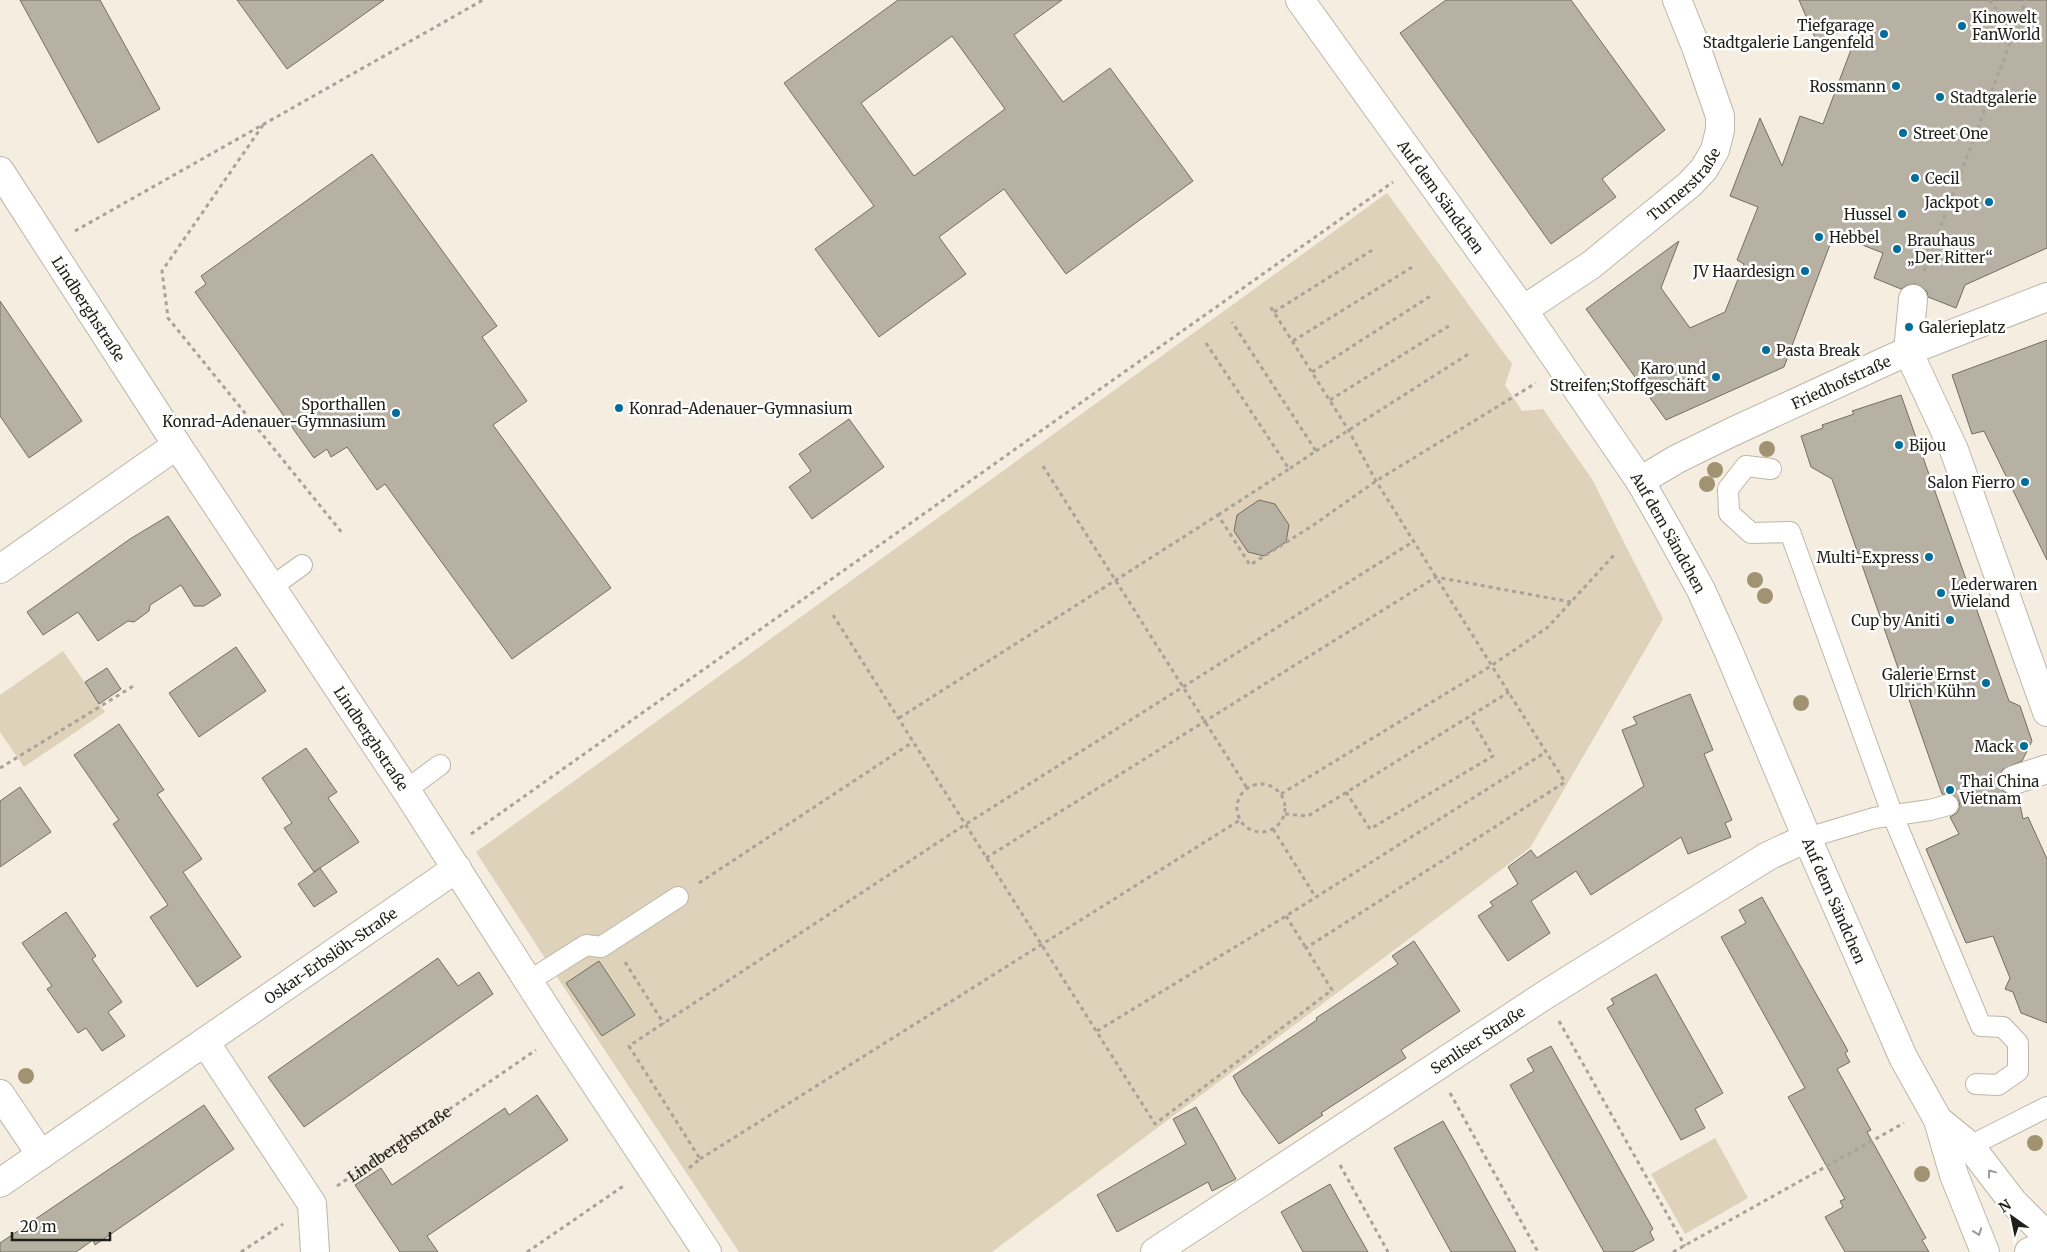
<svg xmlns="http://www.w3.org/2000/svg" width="2047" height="1252" font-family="Merriweather,serif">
  <rect width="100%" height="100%" fill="#f5eddf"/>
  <g fill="#ded2ba">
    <path d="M 1387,193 L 1512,364 L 1505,385 L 1522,411 L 1543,409 L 1592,479 L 1663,619 L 1530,848 L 992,1252 L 739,1252 L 600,1043 L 476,852 Z"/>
    <path d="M 63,651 L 105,712 L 24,767 L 0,732 L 0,695 Z"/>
    <path d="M 1715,1138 L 1748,1198 L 1685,1234 L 1651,1174 Z"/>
  </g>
  <g fill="#b7b1a3" stroke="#746e61" fill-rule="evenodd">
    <path d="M 20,0 L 100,0 L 160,109 L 98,143 Z"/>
    <path d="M 237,0 L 384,0 L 287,69 Z"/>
    <path d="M 898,0 L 1062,0 L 1014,35 L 1063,102 L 1110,68 L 1193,181 L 1066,274 L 1004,189 L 939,237 L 966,274 L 879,337 L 815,249 L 874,206 L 784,83 ZM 952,36 L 1005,109 L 914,176 L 861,103 Z"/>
    <path d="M 1446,0 L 1571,0 L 1665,130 L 1602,179 L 1616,197 L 1551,244 L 1400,33 Z"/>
    <path d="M 1799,0 L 2047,0 L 2047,248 L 1965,285 L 1956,308 L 1928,297 L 1927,292 L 1922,287 L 1915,284 L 1907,285 L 1901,289 L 1874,278 L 1883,253 L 1834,234 L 1784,367 L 1666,420 L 1586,309 L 1679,241 L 1661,288 L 1690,328 L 1725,312 L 1744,264 L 1737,260 L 1758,207 L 1730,196 L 1760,118 L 1782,166 L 1800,116 L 1823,124 L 1861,23 L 1817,42 Z"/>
    <path d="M 372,154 L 497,326 L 482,337 L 527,401 L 493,425 L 611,588 L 512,659 L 385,484 L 377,490 L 347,447 L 331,457 L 327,449 L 314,458 L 195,292 L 206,284 L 201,276 Z"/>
    <path d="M 0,301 L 82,421 L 29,458 L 0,416 Z"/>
    <path d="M 2047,340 L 2047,560 L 1984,431 L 1972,434 L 1952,375 Z"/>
    <path d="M 1901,395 L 2009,701 L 2020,706 L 2032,741 L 2022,761 L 2003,769 L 1999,777 L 1999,785 L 2003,791 L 2010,795 L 2018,795 L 2023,819 L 2028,817 L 2047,859 L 2047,1023 L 2021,1013 L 2013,992 L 2005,989 L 2010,978 L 1993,936 L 1966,943 L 1926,849 L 1959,834 L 1950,817 L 1957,813 L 1960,807 L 1959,801 L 1951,794 L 1942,794 L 1832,479 L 1811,467 L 1801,436 L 1823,428 L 1822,425 L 1854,414 L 1852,411 Z"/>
    <path d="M 849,419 L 884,467 L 812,519 L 789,487 L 811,471 L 799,454 Z"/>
    <path d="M 1259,500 L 1275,504 L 1289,525 L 1286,542 L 1264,556 L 1248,552 L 1234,531 L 1237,515 Z"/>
    <path d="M 168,516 L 221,595 L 204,606 L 194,606 L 181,585 L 150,605 L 149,611 L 134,622 L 128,621 L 98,641 L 78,612 L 43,635 L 27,612 L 130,539 Z"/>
    <path d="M 236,647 L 266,691 L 199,737 L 169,693 Z"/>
    <path d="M 107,668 L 121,689 L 99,704 L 85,682 Z"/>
    <path d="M 1690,694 L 1713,750 L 1704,754 L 1732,820 L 1725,823 L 1731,837 L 1688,854 L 1681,837 L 1591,895 L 1576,871 L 1531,901 L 1550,933 L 1508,961 L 1478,916 L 1493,906 L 1490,902 L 1518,884 L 1508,867 L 1531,850 L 1537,858 L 1644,786 L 1622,730 L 1637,724 L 1633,717 Z"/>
    <path d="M 119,724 L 164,790 L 157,794 L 202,859 L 183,872 L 241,957 L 197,987 L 150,917 L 168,905 L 113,824 L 119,820 L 74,755 Z"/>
    <path d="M 306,748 L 337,792 L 328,798 L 359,842 L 314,872 L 284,828 L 292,823 L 262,778 Z"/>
    <path d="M 20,787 L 51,832 L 0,867 L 0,801 Z"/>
    <path d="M 320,868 L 337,892 L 314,907 L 298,884 Z"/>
    <path d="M 1762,897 L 1848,1051 L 1845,1053 L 1850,1062 L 1837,1069 L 1871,1130 L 1867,1132 L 1926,1238 L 1922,1240 L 1929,1252 L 1845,1252 L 1825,1217 L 1843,1207 L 1840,1201 L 1845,1199 L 1788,1097 L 1805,1088 L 1721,937 L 1746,923 L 1739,910 Z"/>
    <path d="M 66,912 L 96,956 L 92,959 L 122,1002 L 108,1012 L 125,1036 L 102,1051 L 86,1028 L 78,1033 L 47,989 L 52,986 L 22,943 Z"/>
    <path d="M 1414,941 L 1460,1011 L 1401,1050 L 1406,1058 L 1321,1113 L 1323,1115 L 1279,1144 L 1242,1093 L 1233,1076 L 1317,1020 L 1316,1018 L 1398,964 L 1392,956 Z"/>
    <path d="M 438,958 L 458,986 L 479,972 L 493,994 L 304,1127 L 268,1077 Z"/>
    <path d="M 599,961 L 635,1015 L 602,1036 L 566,983 Z"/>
    <path d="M 1656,974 L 1723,1093 L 1695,1109 L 1705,1128 L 1681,1140 L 1607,1008 L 1614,1004 L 1611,999 Z"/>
    <path d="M 1551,1046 L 1653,1229 L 1650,1232 L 1654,1240 L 1632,1252 L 1604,1252 L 1510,1085 L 1534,1071 L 1527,1059 Z"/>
    <path d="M 537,1095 L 568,1140 L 427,1236 L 438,1252 L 400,1252 L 355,1185 L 381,1168 L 392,1185 L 505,1108 L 509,1115 Z"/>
    <path d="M 204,1105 L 234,1149 L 95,1245 L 93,1240 L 76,1252 L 0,1252 L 0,1243 Z"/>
    <path d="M 1196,1107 L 1236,1179 L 1212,1191 L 1208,1182 L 1117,1232 L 1097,1195 L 1186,1144 L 1173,1119 Z"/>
    <path d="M 1443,1121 L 1460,1151 L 1516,1252 L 1451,1252 L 1394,1148 Z"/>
    <path d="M 1330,1184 L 1347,1215 L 1368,1252 L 1303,1252 L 1281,1212 Z"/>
  </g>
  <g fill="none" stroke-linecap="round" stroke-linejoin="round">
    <g stroke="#bdb7a9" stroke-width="22">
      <g id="lane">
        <path d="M 1771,469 L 1746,466 L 1728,489 L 1729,513 L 1751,533 L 1790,532 L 1893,816 L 1981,1026 L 2003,1027 L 2018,1043 L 2018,1071 L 1998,1085 L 1976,1084"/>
        <path d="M 270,588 L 302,565"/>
        <path d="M 406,790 L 440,765"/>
        <path d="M 1807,838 L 1874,818 L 1930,810 L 1948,805"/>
        <path d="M 529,981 L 586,945 L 601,947 L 678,897"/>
        <path d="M 1970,1146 L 2047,1107"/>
      </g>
    </g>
    <g stroke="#bdb7a9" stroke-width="30">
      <g id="street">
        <path id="s2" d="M 1300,0 L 1523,310 L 1640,481 L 1668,530 L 1701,590 L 1728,650 L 1807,838 L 1903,1057 L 1938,1120 L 1954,1175 L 1985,1252"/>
        <path id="s3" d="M 0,171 L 177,445 L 406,790 L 561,1032 L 707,1252"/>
        <path id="s4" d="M 1523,310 L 1591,265 L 1690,184 L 1704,169 L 1715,150 L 1720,130 L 1720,116 L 1696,47 L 1677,0"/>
        <path d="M 1908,351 L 1954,450 L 2047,712"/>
        <path d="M 1908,351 L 1913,299"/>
        <path id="s5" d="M 1640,481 L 1677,459 L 1732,432 L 1908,351 L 2047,297"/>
        <path d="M 0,569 L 177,445"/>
        <path d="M 2014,780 L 2047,769"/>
        <path d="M 205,1042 L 312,1204 L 315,1252"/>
        <path d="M 0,1094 L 41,1155"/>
        <path d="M 1938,1120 L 1970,1146 L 2013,1202 L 2047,1236"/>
        <path id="s6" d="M 0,1183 L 457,868"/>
        <path id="s7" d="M 1155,1252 L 1545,995 L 1768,856 L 1807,838"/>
        <path d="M 2029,1252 L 2038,1248 L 2047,1249"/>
      </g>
    </g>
    <g stroke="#a8a297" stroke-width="3" stroke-dasharray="4 4" stroke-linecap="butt">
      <path d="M 1989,0 L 2014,30"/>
      <path d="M 263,125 L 162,271 L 168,318 L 343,534"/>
      <path d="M 75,231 L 483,0"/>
      <path d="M 1924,271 L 2026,0"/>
      <path d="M 1274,312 L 1374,249"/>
      <path d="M 1293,341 L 1414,266"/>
      <path d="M 1206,343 L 1289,469 L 1316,451 L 1232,322"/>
      <path d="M 1312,372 L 1432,295"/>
      <path d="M 1330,400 L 1452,324"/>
      <path d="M 1316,451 L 1470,353"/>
      <path d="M 1043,466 L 1247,788"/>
      <path d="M 1218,515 L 1289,469"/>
      <path d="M 833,615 L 1155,1124 L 1332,990 L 1306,948 L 1565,782 L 1436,577 L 1376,481 L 1349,431 L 1270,306"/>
      <path d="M 899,718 L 1218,515 L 1250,565 L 1312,526 L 1376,481 L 1536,383"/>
      <path d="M 0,768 L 135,685"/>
      <circle cx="1261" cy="808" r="24"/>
      <path d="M 1346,792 L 1370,829 L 1493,756 L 1470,717"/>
      <path d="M 1281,794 L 1491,666 L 1548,627 L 1614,555"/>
      <path d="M 1285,814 L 1308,816 L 1509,692"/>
      <path d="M 1273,829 L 1315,896"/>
      <path d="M 471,834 L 1393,182"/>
      <path d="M 986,858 L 1436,577 L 1571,602"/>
      <path d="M 699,883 L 913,742"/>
      <path d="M 1286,916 L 1306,948"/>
      <path d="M 625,962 L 664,1024"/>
      <path d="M 1559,1021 L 1685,1246"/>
      <path d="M 1097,1031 L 1286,916 L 1546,752"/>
      <path d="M 1450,1093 L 1538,1252"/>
      <path d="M 700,1159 L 1240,820"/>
      <path d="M 1340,1165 L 1388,1252"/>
      <path d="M 689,1168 L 700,1159 L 629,1046 L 966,824 L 1414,541"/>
      <path id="s1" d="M 337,1186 L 536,1050"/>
      <path d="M 241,1252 L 283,1224"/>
      <path d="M 527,1252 L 625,1185"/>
      <path d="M 1673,1252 L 1904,1123"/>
    </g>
    <use href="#lane" stroke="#fff" stroke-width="20"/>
    <use href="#street" stroke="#fff" stroke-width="28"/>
  </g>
  <g fill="#a19272">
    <circle cx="1767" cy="449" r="8"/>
    <circle cx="1715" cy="470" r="8"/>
    <circle cx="1707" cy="484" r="8"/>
    <circle cx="1755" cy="580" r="8"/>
    <circle cx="1765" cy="596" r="8"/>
    <circle cx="1801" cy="703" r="8"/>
    <circle cx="26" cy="1076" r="8"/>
    <circle cx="2035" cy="1143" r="8"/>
    <circle cx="1922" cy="1174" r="8"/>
  </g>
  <defs><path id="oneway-chevron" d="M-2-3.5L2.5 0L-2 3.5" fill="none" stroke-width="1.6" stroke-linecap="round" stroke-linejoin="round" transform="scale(1.25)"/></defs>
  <g stroke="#9b9a98">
    <use href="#oneway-chevron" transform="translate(1991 1173) rotate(-127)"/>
    <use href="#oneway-chevron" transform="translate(1978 1232) rotate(70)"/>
  </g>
  <g fill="#016d9a" stroke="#fff" stroke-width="2">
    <circle cx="1962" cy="26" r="5"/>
    <circle cx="1884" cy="34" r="5"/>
    <circle cx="1896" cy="86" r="5"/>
    <circle cx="1940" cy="97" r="5"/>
    <circle cx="1903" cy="133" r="5"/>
    <circle cx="1915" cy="178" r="5"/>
    <circle cx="1989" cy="202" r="5"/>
    <circle cx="1902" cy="214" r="5"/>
    <circle cx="1819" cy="237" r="5"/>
    <circle cx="1897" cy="249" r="5"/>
    <circle cx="1805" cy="271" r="5"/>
    <circle cx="1909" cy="327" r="5"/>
    <circle cx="1766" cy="350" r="5"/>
    <circle cx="1716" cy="377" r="5"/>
    <circle cx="619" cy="408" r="5"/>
    <circle cx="396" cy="413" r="5"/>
    <circle cx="1899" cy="445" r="5"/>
    <circle cx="2025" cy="482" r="5"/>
    <circle cx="1929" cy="557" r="5"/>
    <circle cx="1941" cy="593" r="5"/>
    <circle cx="1950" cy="620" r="5"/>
    <circle cx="1986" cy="683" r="5"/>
    <circle cx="2024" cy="746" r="5"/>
    <circle cx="1950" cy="790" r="5"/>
  </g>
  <g text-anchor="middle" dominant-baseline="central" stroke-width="5" stroke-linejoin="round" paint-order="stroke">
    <g font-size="15" fill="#211f19" stroke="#fff" text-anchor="start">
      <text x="1972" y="17">Kinowelt<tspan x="1972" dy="17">FanWorld</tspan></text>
      <text x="1874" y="25" text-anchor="end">Tiefgarage<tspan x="1874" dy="17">Stadtgalerie Langenfeld</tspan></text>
      <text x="1886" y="86" text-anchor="end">Rossmann</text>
      <text x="1950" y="97">Stadtgalerie</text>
      <text x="1913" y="133">Street One</text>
      <text x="1925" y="178">Cecil</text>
      <text x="1979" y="202" text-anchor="end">Jackpot</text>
      <text x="1892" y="214" text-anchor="end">Hussel</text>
      <text x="1829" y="237">Hebbel</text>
      <text x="1907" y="240">Brauhaus<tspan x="1907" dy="17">„Der Ritter“</tspan></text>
      <text x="1795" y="271" text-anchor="end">JV Haardesign</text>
      <text x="1919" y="327">Galerieplatz</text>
      <text x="1776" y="350">Pasta Break</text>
      <text x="1706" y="368" text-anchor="end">Karo und<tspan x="1706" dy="17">Streifen;Stoffgeschäft</tspan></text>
      <text x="386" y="404" text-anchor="end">Sporthallen<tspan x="386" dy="17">Konrad-Adenauer-Gymnasium</tspan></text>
      <text x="629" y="408">Konrad-Adenauer-Gymnasium</text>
      <text x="1909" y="445">Bijou</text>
      <text x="2015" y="482" text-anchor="end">Salon Fierro</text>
      <text x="1919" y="557" text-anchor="end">Multi-Express</text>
      <text x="1951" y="584">Lederwaren<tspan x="1951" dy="17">Wieland</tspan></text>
      <text x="1940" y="620" text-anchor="end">Cup by Aniti</text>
      <text x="1976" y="674" text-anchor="end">Galerie Ernst<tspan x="1976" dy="17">Ulrich Kühn</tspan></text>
      <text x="2014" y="746" text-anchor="end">Mack</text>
      <text x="1960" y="781">Thai China<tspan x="1960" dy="17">Vietnam</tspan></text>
    </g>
    <g font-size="15" fill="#211f19" stroke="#fff">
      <text stroke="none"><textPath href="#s4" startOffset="205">Turnerstraße</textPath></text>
      <text stroke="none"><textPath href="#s2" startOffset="242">Auf dem Sändchen</textPath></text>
      <text stroke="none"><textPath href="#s3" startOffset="164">Lindberghstraße</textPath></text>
      <text stroke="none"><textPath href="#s5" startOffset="224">Friedhofstraße</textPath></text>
      <text stroke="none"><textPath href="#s2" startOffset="648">Auf dem Sändchen</textPath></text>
      <text stroke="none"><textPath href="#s3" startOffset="678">Lindberghstraße</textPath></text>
      <text stroke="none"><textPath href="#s2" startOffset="1052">Auf dem Sändchen</textPath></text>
      <text stroke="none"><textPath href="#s6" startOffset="401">Oskar-Erbslöh-Straße</textPath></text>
      <text stroke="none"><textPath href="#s7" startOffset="386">Senliser Straße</textPath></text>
      <text stroke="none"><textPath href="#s1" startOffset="75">Lindberghstraße</textPath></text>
    </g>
  </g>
  <g transform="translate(2012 1217) rotate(327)" stroke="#ffffff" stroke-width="4" paint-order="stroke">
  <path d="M0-4L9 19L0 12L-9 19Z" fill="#211f19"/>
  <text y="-8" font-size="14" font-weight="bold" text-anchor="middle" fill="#211f19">N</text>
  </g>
  <path d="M12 1232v8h98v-8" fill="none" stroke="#211f19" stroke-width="2.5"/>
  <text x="20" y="1232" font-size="15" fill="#211f19" stroke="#ffffff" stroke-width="4" paint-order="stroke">20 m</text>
</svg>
